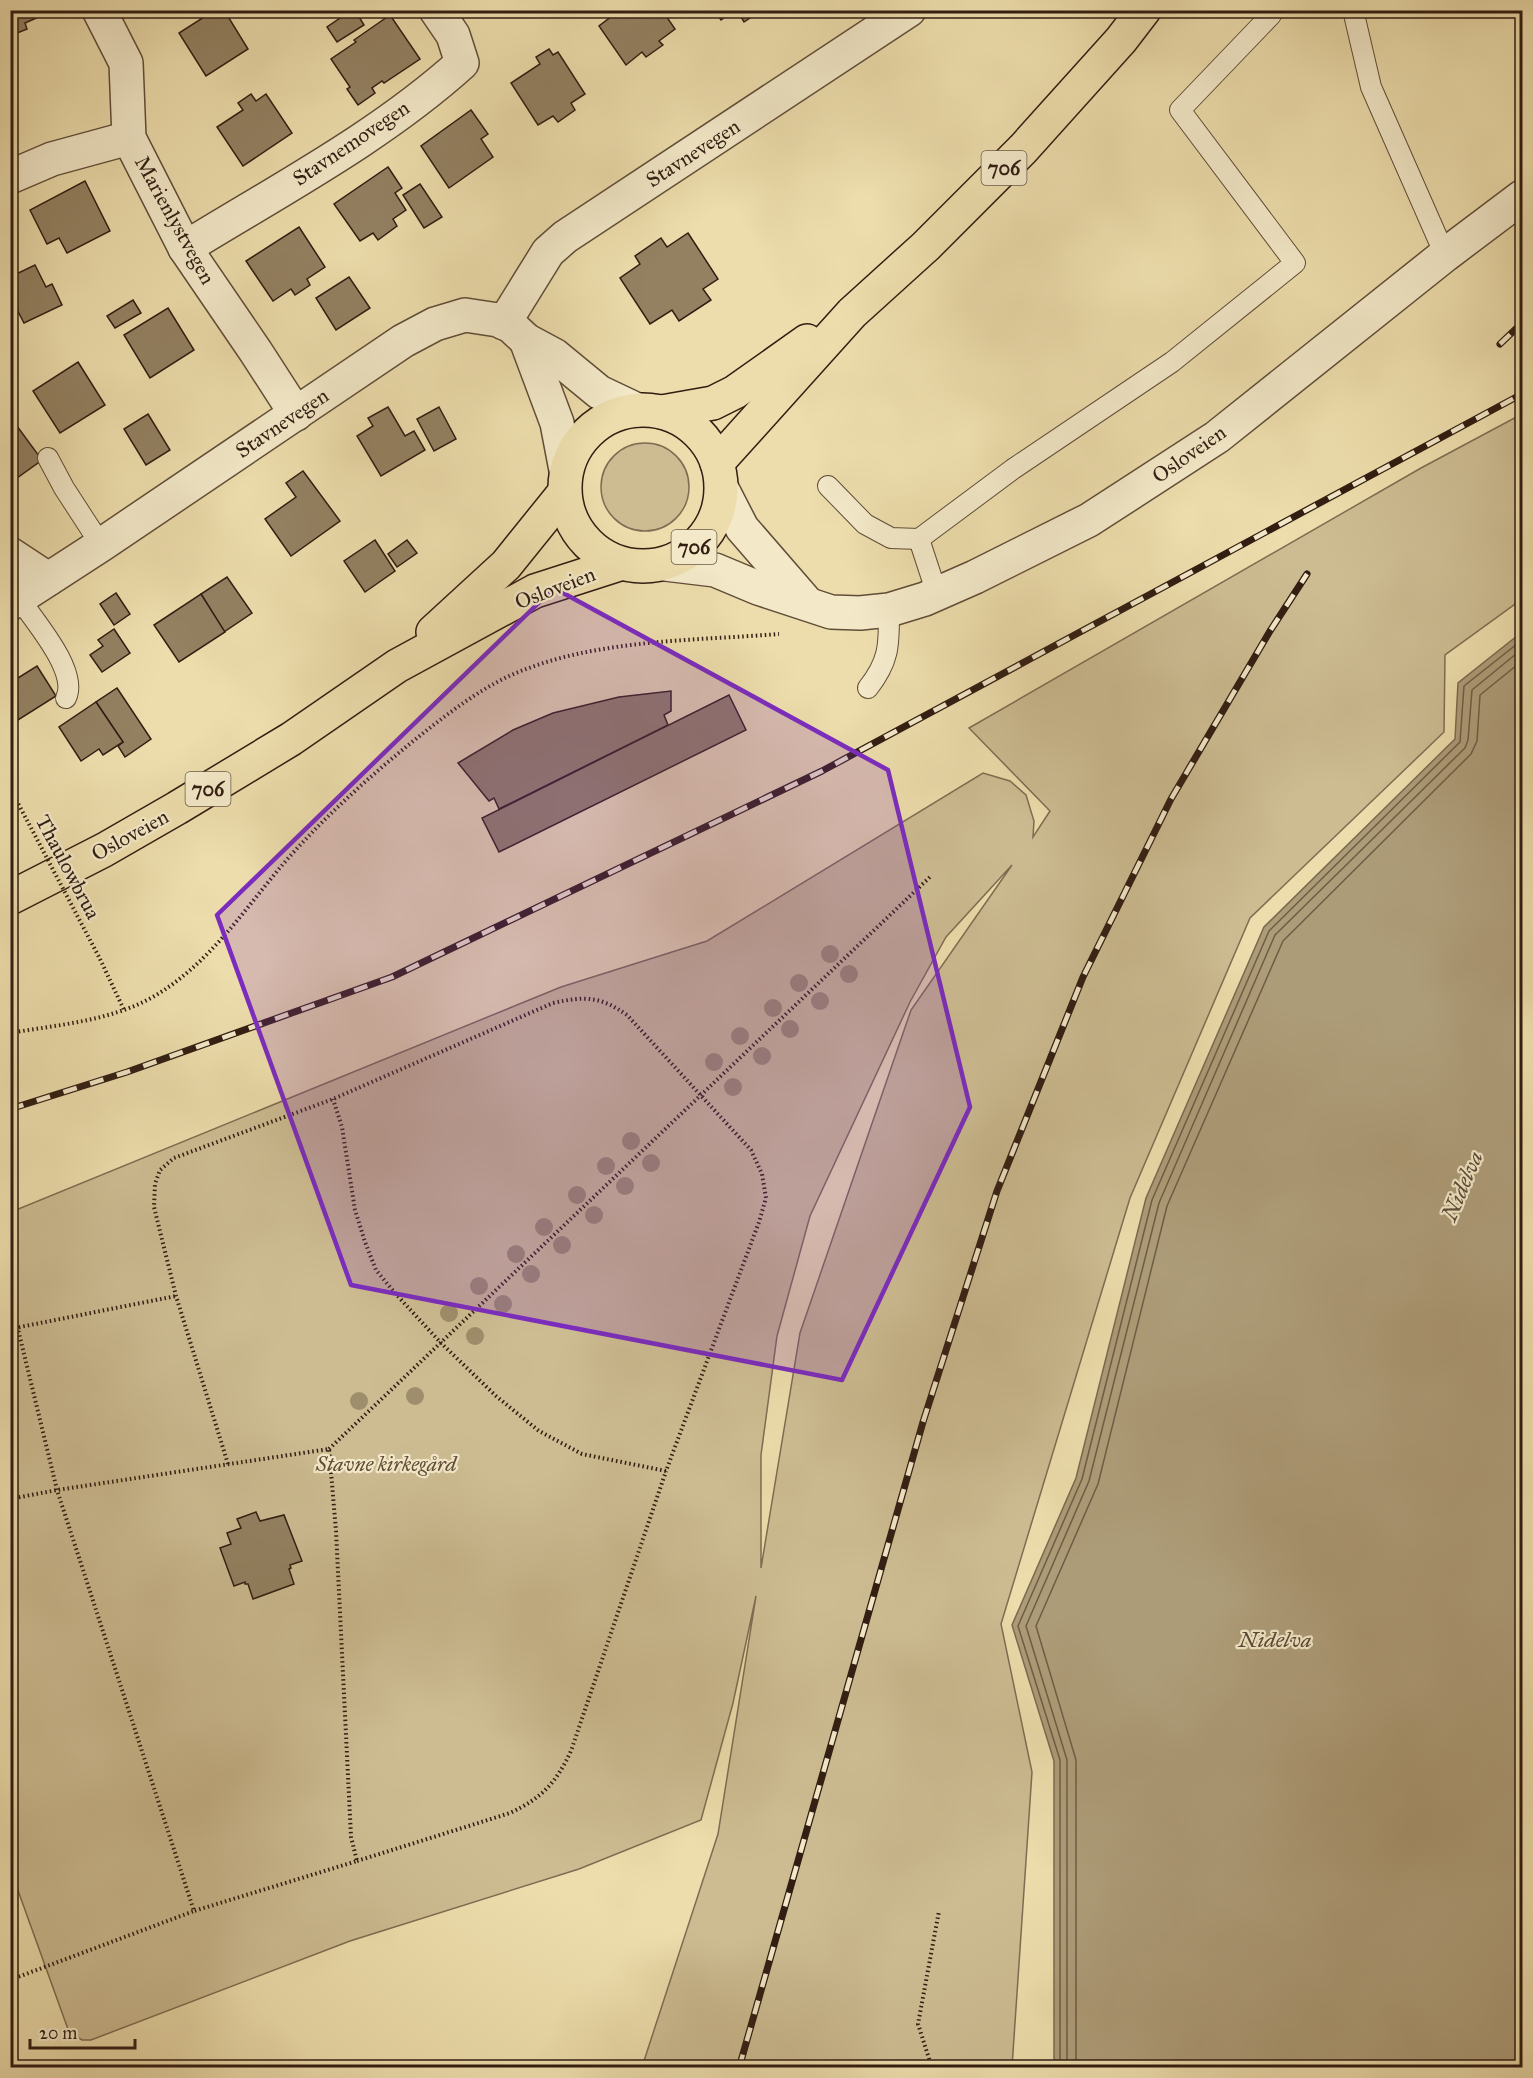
<svg xmlns="http://www.w3.org/2000/svg" width="1533" height="2078" font-family="'IM FELL Great Primer',serif">
  <rect width="100%" height="100%" fill="#edddac"/>
  <filter id="stains"><feTurbulence type="fractalNoise" baseFrequency=".00333" numOctaves="4"/><feColorMatrix values="0 0 0 0 .2 0 0 0 0 .09 0 0 0 0 .02 0 0 0 .5 -.17"/></filter>
  <radialGradient id="worn" r=".72"><stop offset=".6" stop-color="#630" stop-opacity="0"/><stop offset="1" stop-color="#630" stop-opacity=".3"/></radialGradient>
  <g fill="#cdbc92" stroke="#7f6c52" stroke-width="1.5" fill-rule="evenodd">
    <path d="M 1522,414 L 1522,599 L 1445,655 L 1444,732 L 1250,918 L 1130,1198 L 1001,1624 L 1032,1772 L 1012,2067 L 642,2067 L 718,1834 L 756,1596 L 733,1703 L 701,1820 L 579,1869 L 350,1941 L 91,2040 L 82,2040 L 69,2032 L 11,1871 L 11,1212 L 561,987 L 707,941 L 983,773 L 1010,781 L 1026,795 L 1034,821 L 1033,837 L 1050,811 L 969,728 L 1421,468 ZM 1012,865 L 911,1010 L 800,1333 L 761,1568 L 761,1455 L 777,1336 L 810,1216 L 910,1002 L 946,937 Z"/>
    <circle cx="645" cy="487" r="44"/>
  </g>
  <path fill="#ad9c78" stroke="#7b694f" stroke-width="1.5" d="M 1522,632 L 1522,2067 L 1054,2067 L 1054,1761 L 1012,1625 L 1076,1478 L 1146,1198 L 1264,927 L 1455,739 L 1458,683 Z"/>
  <g fill="none" stroke-linecap="round" stroke-linejoin="round">
    <g stroke="#6f5c45" stroke-width="1.5">
      <path d="M 1060,2068 L 1060,1760 L 1018,1626 L 1082,1479 L 1152,1200 L 1269,931 L 1460,742 L 1464,686 L 1522,640"/>
      <path d="M 1067,2068 L 1067,1760 L 1026,1626 L 1089,1481 L 1159,1203 L 1275,935 L 1465,748 L 1468,740 L 1472,690 L 1522,649"/>
      <path d="M 1076,2068 L 1076,1760 L 1036,1626 L 1098,1484 L 1167,1206 L 1283,941 L 1471,754 L 1477,741 L 1480,695 L 1522,661"/>
    </g>
  </g>
  <g fill="#938162" stroke="#311d12" stroke-width="1.5">
    <path d="M 10,10 L 41,10 L 43,15 L 25,23 L 27,29 L 10,36 Z"/>
    <path d="M 215,10 L 224,10 L 248,49 L 206,76 L 179,33 Z"/>
    <path d="M 352,10 L 355,10 L 364,25 L 337,42 L 327,27 Z"/>
    <path d="M 620,10 L 662,10 L 675,29 L 659,41 L 663,45 L 646,57 L 642,52 L 626,65 L 599,26 Z"/>
    <path d="M 714,10 L 735,10 L 721,20 Z"/>
    <path d="M 737,10 L 762,10 L 744,22 Z"/>
    <path d="M 390,15 L 420,59 L 384,83 L 382,81 L 372,88 L 375,93 L 358,105 L 347,89 L 350,87 L 331,59 L 356,42 L 354,40 Z"/>
    <path d="M 549,49 L 553,55 L 558,52 L 585,94 L 571,103 L 575,110 L 558,122 L 553,116 L 538,125 L 511,83 L 540,64 L 536,57 Z"/>
    <path d="M 251,94 L 256,101 L 266,94 L 292,133 L 243,166 L 217,127 L 243,110 L 238,103 Z"/>
    <path d="M 471,110 L 488,134 L 481,139 L 493,157 L 449,188 L 421,146 Z"/>
    <path d="M 388,167 L 402,188 L 395,193 L 406,210 L 393,219 L 397,226 L 378,240 L 373,233 L 360,241 L 334,204 Z"/>
    <path d="M 85,181 L 110,231 L 67,253 L 59,238 L 47,244 L 30,210 Z"/>
    <path d="M 420,184 L 442,217 L 424,228 L 403,195 Z"/>
    <path d="M 299,227 L 325,267 L 307,279 L 310,285 L 295,295 L 291,289 L 273,301 L 246,261 Z"/>
    <path d="M 688,233 L 718,279 L 703,289 L 711,300 L 679,321 L 672,310 L 650,324 L 620,278 L 640,264 L 635,256 L 661,238 L 667,247 Z"/>
    <path d="M 35,265 L 46,287 L 52,284 L 62,305 L 24,323 L 10,296 L 10,277 Z"/>
    <path d="M 349,277 L 370,308 L 336,330 L 316,298 Z"/>
    <path d="M 133,300 L 141,313 L 115,328 L 107,316 Z"/>
    <path d="M 168,308 L 194,350 L 150,378 L 124,335 Z"/>
    <path d="M 78,362 L 105,405 L 60,433 L 33,391 Z"/>
    <path d="M 388,407 L 405,436 L 414,431 L 425,450 L 381,476 L 357,436 L 373,426 L 368,418 Z"/>
    <path d="M 439,407 L 456,439 L 434,451 L 417,419 Z"/>
    <path d="M 148,414 L 170,450 L 146,465 L 124,429 Z"/>
    <path d="M 14,422 L 42,460 L 10,483 L 10,424 Z"/>
    <path d="M 303,471 L 340,521 L 291,556 L 265,519 L 296,497 L 286,483 Z"/>
    <path d="M 375,540 L 395,571 L 365,592 L 344,561 Z"/>
    <path d="M 407,540 L 417,553 L 397,567 L 388,554 Z"/>
    <path d="M 227,577 L 252,613 L 224,632 L 201,594 Z"/>
    <path d="M 116,593 L 130,614 L 114,625 L 100,604 Z"/>
    <path d="M 201,594 L 225,632 L 179,662 L 154,625 Z"/>
    <path d="M 114,629 L 130,653 L 102,672 L 90,655 L 103,646 L 98,640 Z"/>
    <path d="M 37,666 L 56,696 L 18,720 L 10,707 L 10,683 Z"/>
    <path d="M 117,688 L 151,739 L 125,757 L 118,746 L 123,742 L 96,702 Z"/>
    <path d="M 671,691 L 671,711 L 664,715 L 668,725 L 499,809 L 494,798 L 489,801 L 458,763 L 513,730 L 553,713 L 619,697 Z"/>
    <path d="M 729,695 L 746,730 L 499,852 L 482,818 Z"/>
    <path d="M 96,702 L 123,742 L 103,755 L 99,749 L 81,761 L 59,727 Z"/>
    <path d="M 256,1512 L 260,1521 L 284,1515 L 302,1561 L 290,1565 L 291,1568 L 289,1569 L 294,1584 L 253,1599 L 248,1584 L 245,1584 L 245,1582 L 234,1586 L 220,1548 L 231,1544 L 227,1533 L 241,1528 L 237,1519 Z"/>
  </g>
  <g fill="none" stroke-linecap="round" stroke-linejoin="round">
    <g stroke="#604d38" stroke-width="22">
      <g id="service">
        <path d="M 1353,10 L 1371,87 L 1445,255"/>
        <path d="M 48,458 L 64,488 L 101,545"/>
        <path d="M 828,486 L 865,524 L 891,538 L 919,539"/>
        <path d="M 937,594 L 919,539 L 1013,469 L 1172,362 L 1295,263 L 1180,110 L 1271,15"/>
        <path d="M 19,598 C 34,621 79,671 66,698"/>
        <path d="M 868,688 C 890,660 889,644 889,610"/>
      </g>
    </g>
    <g stroke="#604d38" stroke-width="36">
      <g id="minor">
        <path d="M 99,10 L 126,63 L 129,138 L 185,248 L 256,352 L 296,414"/>
        <path d="M 10,177 L 52,159 L 129,138"/>
        <path d="M 185,248 C 279,190 380,137 462,63 L 453,35 L 436,10"/>
        <path d="M 504,323 L 548,252 L 565,237 L 909,10"/>
        <path d="M 10,554 L 48,579"/>
      </g>
    </g>
    <g stroke="#604d38" stroke-width="36">
      <g id="tertiary">
        <path d="M 526,340 L 557,423 L 566,470"/>
        <path d="M 722,489 L 742,528 L 807,603"/>
        <path d="M 665,564 L 715,570 L 758,588 L 831,612 L 860,613 L 889,610 L 925,599 L 975,577 L 1089,520 L 1217,437 L 1445,255 L 1522,197"/>
        <path d="M 10,604 L 101,545 L 403,341 L 435,324 L 465,315 L 498,320 L 511,326 L 526,340 L 554,355 L 599,392 L 637,410"/>
      </g>
    </g>
    <g stroke="#311d12" stroke-width="36">
      <g id="trunk">
        <circle cx="643" cy="488" r="78"/>
        <path d="M 662,412 L 713,403 L 735,392 L 807,341"/>
        <path d="M 717,463 L 852,313 L 926,246 L 1023,149 L 1121,40 L 1144,10"/>
        <path d="M 433,632 L 506,565 L 564,493"/>
        <path d="M 10,898 L 104,850 L 177,808 L 291,739 L 397,666 L 535,591 L 619,564"/>
      </g>
    </g>
    <g stroke="#311d12" stroke-width="4" stroke-dasharray="1.5 3" stroke-linecap="butt">
      <path d="M 100,959 L 124,1010"/>
      <path d="M 10,1033 C 57,1025 109,1021 151,998 C 208,966 243,911 284,863 C 324,817 370,776 417,738 C 445,716 474,693 507,677 C 589,639 690,641 779,634"/>
      <path d="M 10,1296 L 57,1490 L 194,1911 L 10,1980"/>
      <path d="M 10,1329 L 176,1296"/>
      <path d="M 329,1449 L 931,876"/>
      <path d="M 228,1464 L 176,1296 L 154,1207 L 155,1184 L 160,1170 L 174,1158 L 333,1099 L 553,1003 C 585,996 600,996 627,1015 L 751,1150 L 762,1174 L 766,1198 L 759,1222 L 666,1471 L 582,1454 L 539,1431 L 496,1396 L 440,1342 L 394,1292 L 376,1270 L 365,1242 L 355,1210 L 342,1127 L 333,1099"/>
      <path d="M 10,1499 L 57,1490 L 329,1449 L 336,1531 L 351,1837 L 357,1861 L 194,1911"/>
      <path d="M 357,1861 L 510,1813 C 542,1798 556,1783 571,1751 L 666,1471"/>
      <path d="M 932,2068 L 918,2024 L 939,1911"/>
    </g>
    <use href="#service" stroke="#f3e9c9" stroke-width="20"/>
    <use href="#minor" stroke="#f3e9c9" stroke-width="33"/>
    <use href="#tertiary" stroke="#f3e9c9" stroke-width="33"/>
    <use href="#trunk" stroke="#edddac" stroke-width="33"/>
    <g stroke="#311d12" stroke-width="7">
      <g id="rail">
        <path d="M 1500,344 L 1522,323"/>
        <path d="M 10,1109 L 127,1072 L 392,977 L 822,771 L 1522,394"/>
        <path d="M 739,2068 L 923,1422 L 997,1191 L 1083,977 L 1171,799 L 1270,631 L 1307,574"/>
      </g>
    </g>
    <use href="#rail" stroke="#f3e9c9" stroke-width="4.5" stroke-dasharray="14" stroke-linecap="butt"/>
    <path stroke="#311d12" stroke-width="4" stroke-dasharray="1.5 3" stroke-linecap="butt" d="M 10,788 L 100,959"/>
  </g>
  <g fill="#9f8e6c">
    <circle cx="830" cy="954" r="9"/>
    <circle cx="849" cy="974" r="9"/>
    <circle cx="799" cy="983" r="9"/>
    <circle cx="820" cy="1001" r="9"/>
    <circle cx="773" cy="1008" r="9"/>
    <circle cx="790" cy="1029" r="9"/>
    <circle cx="740" cy="1036" r="9"/>
    <circle cx="762" cy="1056" r="9"/>
    <circle cx="714" cy="1062" r="9"/>
    <circle cx="733" cy="1087" r="9"/>
    <circle cx="631" cy="1141" r="9"/>
    <circle cx="651" cy="1163" r="9"/>
    <circle cx="606" cy="1166" r="9"/>
    <circle cx="625" cy="1186" r="9"/>
    <circle cx="577" cy="1195" r="9"/>
    <circle cx="594" cy="1215" r="9"/>
    <circle cx="544" cy="1227" r="9"/>
    <circle cx="562" cy="1245" r="9"/>
    <circle cx="516" cy="1254" r="9"/>
    <circle cx="531" cy="1274" r="9"/>
    <circle cx="479" cy="1286" r="9"/>
    <circle cx="503" cy="1304" r="9"/>
    <circle cx="449" cy="1313" r="9"/>
    <circle cx="475" cy="1336" r="9"/>
    <circle cx="415" cy="1396" r="9"/>
    <circle cx="359" cy="1401" r="9"/>
  </g>
  <path fill="#7b2cbf" fill-opacity="0.2" stroke="#7b2cbf" stroke-width="4.5" stroke-linejoin="round" d="M 554,588 L 888,770 L 970,1107 L 842,1380 L 351,1285 L 217,915 Z"/>
  <g text-anchor="middle" dominant-baseline="central" stroke-width="4.5" stroke-linejoin="round" paint-order="stroke">
    <g fill="#f3e9c9" stroke="#6b5a49" stroke-width="1.5">
      <rect x="981.5" y="151" width="45" height="34" rx="4.5"/>
      <rect x="671.5" y="530" width="45" height="34" rx="4.5"/>
      <rect x="185.5" y="772" width="45" height="34" rx="4.5"/>
    </g>
    <g font-size="20" font-weight="bold" fill="#311d12">
      <text x="1004" y="168">706</text>
      <text x="694" y="547">706</text>
      <text x="208" y="789">706</text>
    </g>
    <g font-size="21" fill="#311d12" stroke="#f3e9c9">
      <text transform="translate(351 143) rotate(-34)">Stavnemovegen</text>
      <text transform="translate(693 153) rotate(-33)">Stavnevegen</text>
      <text transform="translate(175 220) rotate(61)">Marienlystvegen</text>
      <text transform="translate(282 423) rotate(-34)">Stavnevegen</text>
      <text transform="translate(1189 454) rotate(-35)">Osloveien</text>
      <text transform="translate(555 588) rotate(-21)">Osloveien</text>
      <text transform="translate(130 835) rotate(-29)">Osloveien</text>
      <text transform="translate(68 867) rotate(62)">Thaulowbrua</text>
    </g>
    <g font-size="21" font-style="italic" fill="#604d38" stroke="#f3e9c9">
      <text x="386" y="1464">Stavne kirkegård</text>
    </g>
    <g font-size="22" font-style="italic" fill="#5c4936" stroke="#f3e9c9">
      <text transform="translate(1462 1186) rotate(-67)">Nidelva</text>
      <text x="1275" y="1639">Nidelva</text>
    </g>
  </g>
  <rect width="1533" height="2078" fill="none" stroke="#edddac" stroke-width="36"/>
  <rect x="12" y="12" width="1509" height="2054" fill="none" stroke="#311d12" stroke-width="3"/>
  <rect x="18" y="18" width="1497" height="2042" fill="none" stroke="#311d12" stroke-width="1.5"/>
  <path d="M30 2039v9h105v-9" fill="none" stroke="#311d12" stroke-width="3"/>
  <text x="39" y="2039" font-size="18" fill="#311d12" stroke="#f3e9c9" stroke-width="4.5" paint-order="stroke">20 m</text>
  <rect width="100%" height="100%" filter="url(#stains)"/>
  <rect width="100%" height="100%" fill="url(#worn)"/>
</svg>
